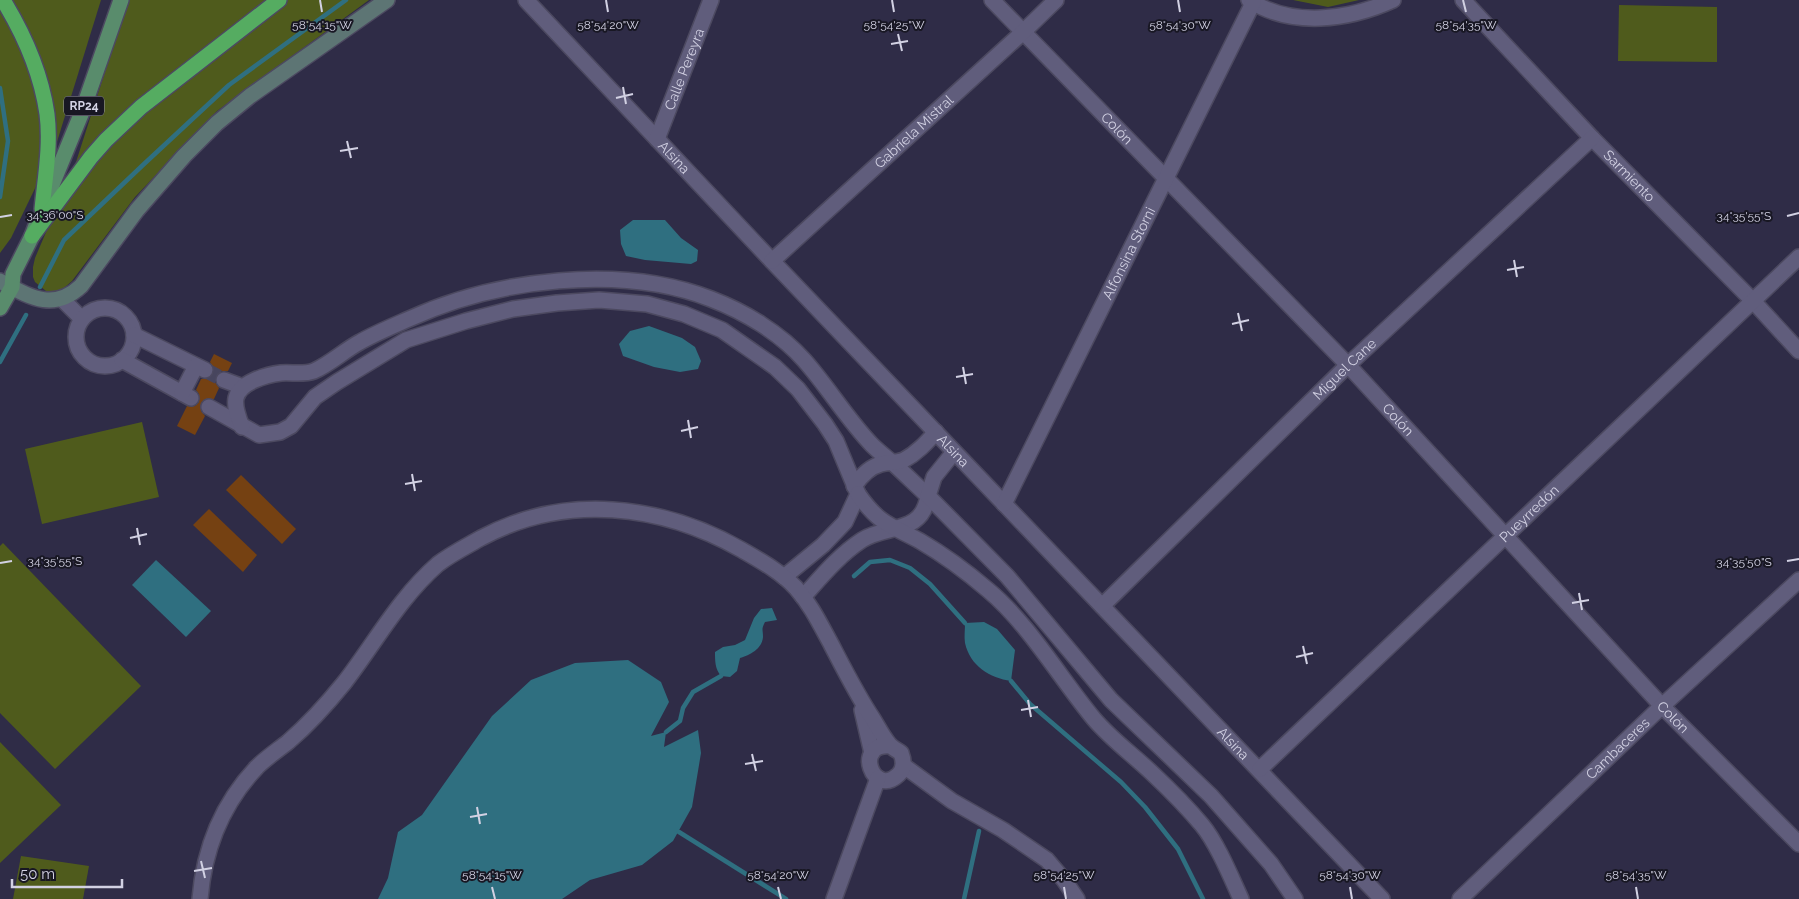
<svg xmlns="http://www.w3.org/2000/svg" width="1799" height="899" font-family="Raleway,sans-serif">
  <rect width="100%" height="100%" fill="#2f2c47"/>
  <g fill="#4f5b1c">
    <path d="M 0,0 L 101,0 L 56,145 L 11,238 L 0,253 Z"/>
    <path d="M 128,0 L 369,0 L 217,111 L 135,197 L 72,281 L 64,288 L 54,292 L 46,291 L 35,282 L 33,277 L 33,267 L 35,258 L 76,162 Z"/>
    <path d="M 1293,0 L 1359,0 L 1328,7 Z"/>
    <path d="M 1619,5 L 1717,7 L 1717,62 L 1618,61 Z"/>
    <path d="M 142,422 L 159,497 L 42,524 L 25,449 Z"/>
    <path d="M 3,543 L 141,686 L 55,769 L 0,713 L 0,546 Z"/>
    <path d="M 0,742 L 61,805 L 0,863 Z"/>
    <path d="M 21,856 L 89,866 L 83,899 L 13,899 Z"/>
  </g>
  <g fill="#2f6f80">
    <path d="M 633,220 L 665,220 L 681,238 L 698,250 L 697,261 L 691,264 L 645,260 L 626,256 L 621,244 L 620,230 Z"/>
    <path d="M 649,326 L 682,338 L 695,347 L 701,361 L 698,369 L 680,372 L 654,367 L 623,356 L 619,344 L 630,331 Z"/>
    <path d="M 156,560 L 211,611 L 186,637 L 132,585 Z"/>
    <path d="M 772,608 L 777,620 L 765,622 C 761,630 763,629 763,637 C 762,649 750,655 740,658 L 737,671 L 730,677 L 721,676 C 715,669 715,661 715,652 L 723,647 L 735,645 L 745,640 L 754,618 L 761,609 Z"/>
    <path d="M 984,622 L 997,629 L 1015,650 L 1011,681 C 990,678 970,666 965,643 C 964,637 965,630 965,623 Z"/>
    <path d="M 628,660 L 661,682 L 669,702 L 651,736 L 666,732 L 664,747 L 698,730 L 701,753 L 692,807 L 673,841 L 642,865 L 590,880 L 562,899 L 378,899 L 388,878 L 398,832 L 422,815 L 492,716 L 531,680 L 575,663 Z"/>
  </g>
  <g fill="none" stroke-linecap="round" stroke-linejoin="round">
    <g stroke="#2f6f80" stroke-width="4.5">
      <path d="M 0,88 L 8,141 L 0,197"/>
      <path d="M 40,287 L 64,240 L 144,164 L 229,85 L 346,0"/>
      <path d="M 0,362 L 26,315"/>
      <path d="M 854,576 L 870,562 L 890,560 L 910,568 L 930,584 L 965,623"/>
      <path d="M 1011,681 L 1030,704 L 1121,782 L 1145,807 L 1178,849 L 1203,899"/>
      <path d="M 666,732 L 680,721 L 683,708 L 693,692 L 721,676"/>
      <path d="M 679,832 L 786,899"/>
      <path d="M 964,899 L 979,831"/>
    </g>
  </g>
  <g fill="#754112">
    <path d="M 214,354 L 232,363 L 228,371 L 222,371 L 215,376 L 215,382 L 219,388 L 214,399 L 205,399 L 201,403 L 201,411 L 205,416 L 195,435 L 177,426 L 187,406 L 195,406 L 199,402 L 199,394 L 196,390 L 201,379 L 210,378 L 213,375 L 214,369 L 210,362 Z"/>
    <path d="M 241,475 L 296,529 L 282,544 L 226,490 Z"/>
    <path d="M 209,509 L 257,555 L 243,572 L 193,525 Z"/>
  </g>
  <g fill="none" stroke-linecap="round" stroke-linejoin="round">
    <path stroke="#47455e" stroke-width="15" stroke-dasharray="15 8" stroke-linecap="butt" d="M 205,370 L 224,380"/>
    <g stroke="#4c4960" stroke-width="18">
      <g id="street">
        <path id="s1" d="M 526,0 L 772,261 L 1382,899"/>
        <path id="s2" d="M 992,0 L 1348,365 L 1662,706 L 1799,844"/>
        <path d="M 1249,0 C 1292,28 1349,20 1393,0"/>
        <path id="s3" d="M 1463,0 L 1592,138 L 1753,301 L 1799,351"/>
        <path id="s4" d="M 657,139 L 711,0"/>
        <path id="s5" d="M 772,261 L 1022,33 L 1056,0"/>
        <path d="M 62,299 L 82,319"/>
        <circle cx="105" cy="337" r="29"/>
        <path d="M 134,335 L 205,370"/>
        <path d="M 122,360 L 191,398"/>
        <path d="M 224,380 L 243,387"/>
        <path d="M 182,393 L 196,366"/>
        <path d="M 209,407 L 259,435 L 280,432 L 291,426 L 315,397 L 337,382 L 406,340 L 466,321 L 513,309 L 557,303 L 599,300 L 647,304 L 684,314 L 722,330 L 775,367 L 798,389 L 825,424 L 836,441 L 858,494 L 845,522 L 823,545 L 784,577"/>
        <path d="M 242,427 C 239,419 234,407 236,398 C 240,382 266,375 281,373 C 292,372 303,375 314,371 C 330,364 345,350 360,342 C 376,333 393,326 409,319 C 496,279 621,264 711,299 C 745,312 780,333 804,360 C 828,387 847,419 872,445 C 879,452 887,458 894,464 C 906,475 917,486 928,496 C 922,535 887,524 862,540 C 839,555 821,577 803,597"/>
        <path d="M 954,452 L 934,477 L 928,496 L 1007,576 L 1111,700 L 1211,796 L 1271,864 L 1295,899"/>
        <path d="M 854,486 C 861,476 869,467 881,464 C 889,462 896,463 904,460 C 917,453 926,443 936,432"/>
        <path d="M 858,494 C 879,524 890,525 920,541 C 944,555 967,572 988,590 C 1028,623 1060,678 1094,719 C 1111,739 1133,755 1152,773 C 1169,789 1187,807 1202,825 C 1217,843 1231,877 1241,899"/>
        <path id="s6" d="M 1004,504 L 1253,3"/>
        <path id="s7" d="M 1102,606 L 1348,365 L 1592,138"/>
        <path d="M 862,710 L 872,753"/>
        <path d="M 904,766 L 952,801 L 1003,830 L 1047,860 L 1064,880 L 1077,899"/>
        <path id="s8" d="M 1260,769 L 1799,257"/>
        <path d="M 200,899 C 204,849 222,804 257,767 C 266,758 278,750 288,742 C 309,724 327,704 344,683 C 375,643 399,598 438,564 C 451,554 467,546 481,538 C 565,493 661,504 742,550 C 761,561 781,572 796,588 C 811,605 820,624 831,644 C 844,669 857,695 873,719 C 878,727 883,737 889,744 C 892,748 897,750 901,753 C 904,761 905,769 898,775 C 873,798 853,743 890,746"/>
        <path d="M 834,899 L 878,778"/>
        <path id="s9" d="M 1460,899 L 1662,706 L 1799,580"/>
      </g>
    </g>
    <g stroke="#4c4960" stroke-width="18">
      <path id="secondary" d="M 0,281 C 30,297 53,312 81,286 L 137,210 L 184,156 L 217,123 L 250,96 L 387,0"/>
    </g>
    <g stroke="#4c4960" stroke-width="18">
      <g id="primary">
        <path d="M 45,202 L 82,112 L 121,0"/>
        <path d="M 0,308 L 12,287 L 13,274 L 32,236 L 37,223"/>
      </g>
    </g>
    <g stroke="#4c4960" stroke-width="18">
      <g id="highway">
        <path d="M 3,0 C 25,36 41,72 47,114 C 51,145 45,178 42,209"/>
        <path d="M 32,236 L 91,157 L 106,140 L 141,107 L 279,0"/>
      </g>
    </g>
    <use href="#street" stroke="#605d7c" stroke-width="15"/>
    <use href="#secondary" stroke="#5d7574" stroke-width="15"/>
    <use href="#primary" stroke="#598c6c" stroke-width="15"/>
    <use href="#highway" stroke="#55ac61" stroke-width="15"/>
  </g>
  <path fill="none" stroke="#d2d1e3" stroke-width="2" d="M 320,0 L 322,12M 606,0 L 608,12M 892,0 L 894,12M 1178,0 L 1180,12M 1463,0 L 1466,12M 898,34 L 902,51M 891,44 L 908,41M 623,87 L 626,104M 616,98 L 633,94M 347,141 L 351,158M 340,151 L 358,148M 1787,216 L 1799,213M 0,217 L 12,215M 1514,260 L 1517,277M 1507,270 L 1524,267M 1238,313 L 1242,331M 1232,324 L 1249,320M 963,367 L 966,384M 956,377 L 973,374M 688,420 L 691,438M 681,431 L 698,427M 412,474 L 415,491M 405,484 L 422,481M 137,528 L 140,545M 130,538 L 147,534M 1787,561 L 1799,559M 0,563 L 12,561M 1579,593 L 1582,610M 1572,603 L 1589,600M 1303,646 L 1307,664M 1296,657 L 1313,653M 1028,700 L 1031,717M 1021,710 L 1038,707M 752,754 L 756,771M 745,764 L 763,761M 477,807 L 480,824M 470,817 L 487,814M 201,861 L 205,878M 194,871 L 212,868M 492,887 L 495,899M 778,887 L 781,899M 1064,887 L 1066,899M 1350,887 L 1352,899M 1636,887 L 1638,899"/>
  <g text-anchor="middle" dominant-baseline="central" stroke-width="4" stroke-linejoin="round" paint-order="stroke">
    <rect fill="#181723" stroke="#9a99a9" stroke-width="1" x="64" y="96.5" width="40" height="19" rx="4"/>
    <g font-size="12" font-weight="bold" fill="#d2d1e3">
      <text x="84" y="106">RP24</text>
    </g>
    <g font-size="14" fill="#d2d1e3" stroke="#181723">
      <text stroke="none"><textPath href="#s4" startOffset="75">Calle Pereyra</textPath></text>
      <text stroke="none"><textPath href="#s2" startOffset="179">Colón</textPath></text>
      <text stroke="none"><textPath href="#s5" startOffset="192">Gabriela Mistral</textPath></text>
      <text stroke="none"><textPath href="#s1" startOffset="216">Alsina</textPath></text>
      <text stroke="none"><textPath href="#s3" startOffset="242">Sarmiento</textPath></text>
      <text stroke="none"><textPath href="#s6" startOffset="280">Alfonsina Storni</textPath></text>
      <text stroke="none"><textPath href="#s7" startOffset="339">Miguel Cane</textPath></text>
      <text stroke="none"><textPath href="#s2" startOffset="584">Colón</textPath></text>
      <text stroke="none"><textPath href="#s1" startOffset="621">Alsina</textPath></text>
      <text stroke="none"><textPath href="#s8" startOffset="371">Pueyrredón</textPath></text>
      <text stroke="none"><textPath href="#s2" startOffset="989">Colón</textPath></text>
      <text stroke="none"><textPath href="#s1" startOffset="1026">Alsina</textPath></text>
      <text stroke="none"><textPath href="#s9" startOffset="218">Cambaceres</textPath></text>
    </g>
  </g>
  <g font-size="12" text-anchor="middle" fill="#d2d1e3" stroke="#181723" stroke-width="4" stroke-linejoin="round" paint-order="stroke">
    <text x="322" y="29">58°54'15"W</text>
    <text x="608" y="29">58°54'20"W</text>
    <text x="894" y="29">58°54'25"W</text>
    <text x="1180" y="29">58°54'30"W</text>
    <text x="1466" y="29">58°54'35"W</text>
    <text x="55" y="219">34°36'00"S</text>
    <text x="1744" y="220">34°35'55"S</text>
    <text x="55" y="565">34°35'55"S</text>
    <text x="1744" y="566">34°35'50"S</text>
    <text x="492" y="879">58°54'15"W</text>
    <text x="778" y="879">58°54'20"W</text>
    <text x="1064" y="879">58°54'25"W</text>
    <text x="1350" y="879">58°54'30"W</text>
    <text x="1636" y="879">58°54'35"W</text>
  </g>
  <path d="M12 879v8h110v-8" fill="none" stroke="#d2d1e3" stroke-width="2.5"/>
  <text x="20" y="879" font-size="15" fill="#d2d1e3" stroke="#181723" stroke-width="4" paint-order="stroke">50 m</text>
</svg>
